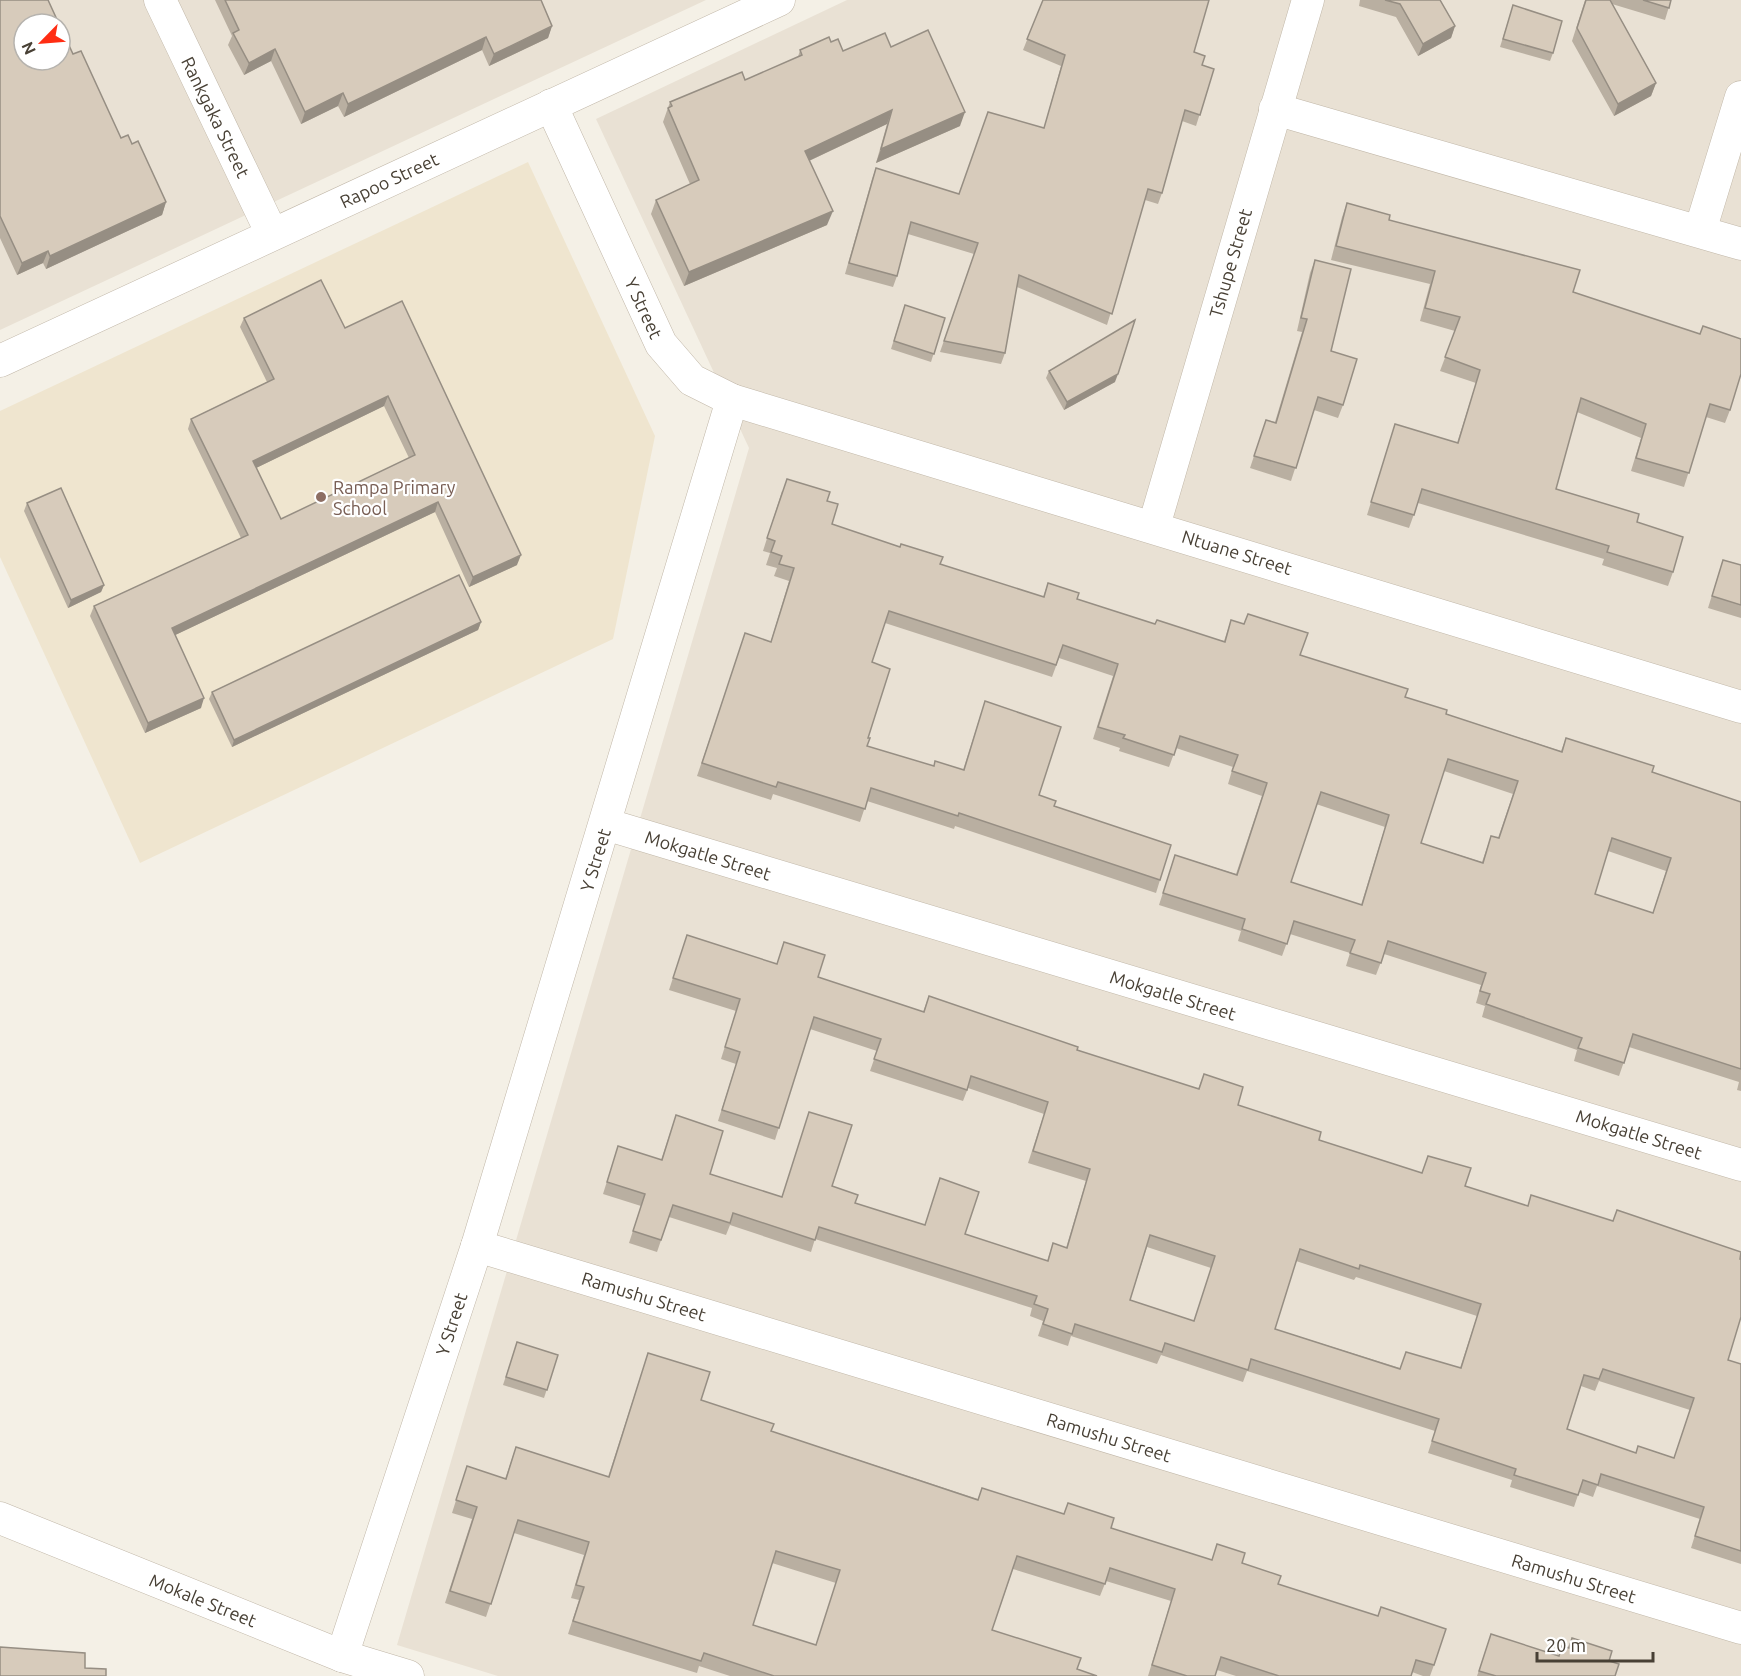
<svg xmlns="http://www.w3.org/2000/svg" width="1741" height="1676" font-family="Ubuntu,sans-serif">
  <rect width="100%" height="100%" fill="#f4f0e6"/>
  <g fill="#e9e1d4" fill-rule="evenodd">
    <path d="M 0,0 L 706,0 L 0,330 ZM 24,24 L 60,24 L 60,60 L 24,60 Z"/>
    <path d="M 847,0 L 1741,0 L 1741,1676 L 498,1676 L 397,1645 L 749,448 L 596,119 Z"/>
  </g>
  <path fill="#efe5cf" d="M 528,162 L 655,436 L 613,639 L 140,863 L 0,557 L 0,411 Z"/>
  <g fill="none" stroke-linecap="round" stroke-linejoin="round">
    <g stroke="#c1b7a8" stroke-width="33">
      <g id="minor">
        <path d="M 160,0 L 272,234"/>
        <path d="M 1275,109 L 1741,244"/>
        <path d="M 1700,231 L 1741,97"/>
        <path d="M 0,361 L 779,0"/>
        <path d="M 732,400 L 1741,707"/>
        <path d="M 1154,526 L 1308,0"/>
        <path d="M 605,824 L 1741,1165"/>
        <path d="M 477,1246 L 1741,1628"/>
        <path d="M 0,1518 L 342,1656 L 408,1676"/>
        <path d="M 342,1656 L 477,1246 L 732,400 L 692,380 L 661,344 L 551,105"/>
      </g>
    </g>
    <use href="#minor" stroke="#fff" stroke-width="32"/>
  </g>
  <g fill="#b9afa1" fill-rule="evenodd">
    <path d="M 0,0 L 73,54 L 121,138 L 132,144 L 166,202 L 162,215 L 46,269 L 43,263 L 17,275 L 0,238 Z"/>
    <path d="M 215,0 L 541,0 L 552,26 L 548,38 L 489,66 L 482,50 L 344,117 L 338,106 L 301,124 L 271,61 L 244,75 L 228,45 L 232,36 Z"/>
    <path d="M 1043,0 L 1194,52 L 1202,65 L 1214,69 L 1196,126 L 1182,121 L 1162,193 L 1158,204 L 1145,200 L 1107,325 L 1017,287 L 1005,353 L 1001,364 L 940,352 L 974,254 L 908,234 L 897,276 L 893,287 L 845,274 L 872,179 L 876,168 L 959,194 L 1044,128 L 1061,66 L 1023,50 Z"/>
    <path d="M 1360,0 L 1440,0 L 1455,26 L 1451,38 L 1418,56 L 1396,17 L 1359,6 Z"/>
    <path d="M 1585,0 L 1671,0 L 1665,20 L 1612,4 L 1656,83 L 1651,96 L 1614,116 L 1572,41 Z"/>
    <path d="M 1513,5 L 1553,53 L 1550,61 L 1500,47 Z"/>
    <path d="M 831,42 L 843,51 L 891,47 L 960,126 L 876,163 L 887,124 L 809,161 L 827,225 L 684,286 L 651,214 L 656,200 L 690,184 L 663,122 L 670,102 L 745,80 L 798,57 L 800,50 Z"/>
    <path d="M 1347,203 L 1573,292 L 1730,410 L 1725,423 L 1706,417 L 1684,487 L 1631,471 L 1641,438 L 1577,412 L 1556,489 L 1637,522 L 1673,572 L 1668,586 L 1602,565 L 1604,559 L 1418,503 L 1409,528 L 1367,515 L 1395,424 L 1457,443 L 1476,383 L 1440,371 L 1455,331 L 1420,321 L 1430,284 L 1331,260 L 1342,217 Z"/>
    <path d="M 1315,260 L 1331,351 L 1343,405 L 1338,418 L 1314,410 L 1291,481 L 1250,468 L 1266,420 L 1275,422 L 1302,332 L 1297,331 L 1310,273 Z"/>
    <path d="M 905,305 L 945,318 L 931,362 L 891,349 Z"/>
    <path d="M 244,318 L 345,328 L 517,565 L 469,587 L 435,512 L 175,635 L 201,708 L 145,733 L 90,616 L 94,606 L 241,538 L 188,429 L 191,419 L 267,382 L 240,327 ZM 384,406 L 409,458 L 281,519 L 256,468 Z"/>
    <path d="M 1049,371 L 1115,382 L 1064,410 L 1046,378 Z"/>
    <path d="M 782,491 L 827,501 L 832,524 L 940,564 L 1043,597 L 1048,583 L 1077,599 L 1155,624 L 1224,641 L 1231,620 L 1300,655 L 1405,697 L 1446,714 L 1561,751 L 1566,738 L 1652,772 L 1741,802 L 1741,1091 L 1737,1090 L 1739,1082 L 1629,1047 L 1619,1076 L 1574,1061 L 1577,1050 L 1482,1017 L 1485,1006 L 1476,1003 L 1481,985 L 1384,954 L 1376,975 L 1346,966 L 1350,953 L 1290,934 L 1282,956 L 1238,941 L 1241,931 L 1159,905 L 1175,855 L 1236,874 L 1262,796 L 1228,784 L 1233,767 L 1176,748 L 1169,767 L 1119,751 L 1120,748 L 1093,739 L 1113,676 L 1059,658 L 1052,677 L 885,623 L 872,662 L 867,746 L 933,766 L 963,770 L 985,701 L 1039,795 L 1160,880 L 1156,893 L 955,826 L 954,829 L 867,801 L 860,822 L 773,794 L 771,800 L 697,776 L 741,646 L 771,641 L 789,581 L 774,576 L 777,568 L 766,565 L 770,553 L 763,551 ZM 1444,771 L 1513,794 L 1498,838 L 1491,836 L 1482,862 L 1421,843 ZM 1316,804 L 1385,827 L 1361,905 L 1291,882 ZM 1608,851 L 1666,871 L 1653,913 L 1595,894 Z"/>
    <path d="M 27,503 L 104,585 L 101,592 L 68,608 L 24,511 Z"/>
    <path d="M 1723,560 L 1741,565 L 1741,618 L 1708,608 Z"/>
    <path d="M 481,622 L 478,630 L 232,747 L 209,699 L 212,692 Z"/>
    <path d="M 687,935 L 777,964 L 784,942 L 818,977 L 923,1012 L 929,996 L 1077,1050 L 1198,1089 L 1204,1074 L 1238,1105 L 1319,1140 L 1422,1173 L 1428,1156 L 1465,1186 L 1527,1206 L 1613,1221 L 1617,1210 L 1740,1259 L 1728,1360 L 1741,1364 L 1741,1564 L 1691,1548 L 1700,1519 L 1597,1486 L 1593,1497 L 1579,1492 L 1574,1507 L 1510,1487 L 1512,1480 L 1428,1453 L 1435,1431 L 1247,1371 L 1243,1382 L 1161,1355 L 1157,1364 L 1071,1336 L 1068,1346 L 1038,1336 L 1043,1321 L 1030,1316 L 1032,1308 L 815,1239 L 811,1252 L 730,1225 L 726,1235 L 669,1217 L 657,1252 L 629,1243 L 641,1206 L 603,1194 L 618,1146 L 661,1160 L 676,1115 L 710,1174 L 781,1197 L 832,1186 L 855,1203 L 925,1225 L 940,1178 L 965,1234 L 1047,1261 L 1053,1243 L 1066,1248 L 1086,1181 L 1028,1163 L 1044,1114 L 968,1088 L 963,1101 L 870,1071 L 877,1051 L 810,1029 L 775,1140 L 718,1121 L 736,1064 L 721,1059 L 736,1011 L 669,990 ZM 1147,1247 L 1211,1268 L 1194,1321 L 1130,1300 ZM 1296,1261 L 1354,1280 L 1356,1277 L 1477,1316 L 1460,1368 L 1400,1368 L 1275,1329 ZM 1599,1381 L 1690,1410 L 1674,1458 L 1636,1453 L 1567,1429 L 1581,1386 L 1595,1391 Z"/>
    <path d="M 517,1342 L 558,1355 L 544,1398 L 503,1385 Z"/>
    <path d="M 648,1353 L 701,1400 L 771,1431 L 978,1499 L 982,1488 L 1064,1514 L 1068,1503 L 1111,1528 L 1212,1560 L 1217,1544 L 1242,1563 L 1278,1584 L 1434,1665 L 1430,1676 L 1423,1676 L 1412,1672 L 1411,1676 L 1236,1676 L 1217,1670 L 1215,1676 L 1148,1676 L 1171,1601 L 1106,1581 L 1100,1596 L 1013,1569 L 992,1630 L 1077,1669 L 1097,1676 L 730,1676 L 699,1666 L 697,1673 L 568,1634 L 579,1600 L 571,1598 L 584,1555 L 514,1533 L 486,1617 L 445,1603 L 472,1519 L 452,1513 L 467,1466 L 505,1479 L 516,1447 L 608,1477 ZM 772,1563 L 836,1583 L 816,1645 L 753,1625 Z"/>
    <path d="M 1491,1634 L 1559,1656 L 1568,1647 L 1572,1638 L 1609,1661 L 1615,1676 L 1477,1676 Z"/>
  </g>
  <g fill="#968e83">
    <path d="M 552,26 L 548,38 L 489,66 L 494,54 Z"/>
    <path d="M 1455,26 L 1451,38 L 1418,56 L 1423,44 Z"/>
    <path d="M 486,37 L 482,50 L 344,117 L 348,104 Z"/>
    <path d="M 275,49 L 271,61 L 244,75 L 249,63 Z"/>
    <path d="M 1656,83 L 1651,96 L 1614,116 L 1618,104 Z"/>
    <path d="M 343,93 L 338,106 L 301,124 L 305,112 Z"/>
    <path d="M 892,110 L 887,124 L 800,165 L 805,151 Z"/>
    <path d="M 965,112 L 960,126 L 876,163 L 881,149 Z"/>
    <path d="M 166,202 L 162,215 L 46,269 L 50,256 Z"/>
    <path d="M 833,211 L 827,225 L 684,286 L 689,272 Z"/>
    <path d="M 48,251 L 43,263 L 17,275 L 22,263 Z"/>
    <path d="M 1118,374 L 1115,382 L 1064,410 L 1067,402 Z"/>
    <path d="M 388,396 L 384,406 L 250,471 L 253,461 Z"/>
    <path d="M 438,502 L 435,512 L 169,638 L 172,628 Z"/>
    <path d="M 521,555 L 517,565 L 469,587 L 473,577 Z"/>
    <path d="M 104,585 L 101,592 L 68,608 L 71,600 Z"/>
    <path d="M 481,622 L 478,630 L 232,747 L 234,740 Z"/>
    <path d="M 204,698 L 201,708 L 145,733 L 148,723 Z"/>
  </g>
  <g fill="#d7cbbb" stroke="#968e83" stroke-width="1.5" fill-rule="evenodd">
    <path d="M 0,0 L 48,0 L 59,24 L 24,24 L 24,60 L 60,60 L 60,26 L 73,54 L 81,51 L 121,138 L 128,135 L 132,144 L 138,141 L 166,202 L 50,256 L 48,251 L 22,263 L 0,216 Z"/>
    <path d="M 225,0 L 541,0 L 552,26 L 494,54 L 486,37 L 348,104 L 343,93 L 305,112 L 275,49 L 249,63 L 233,33 L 239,30 Z"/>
    <path d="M 1043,0 L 1209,0 L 1194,52 L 1205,56 L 1202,65 L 1214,69 L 1200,115 L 1185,110 L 1162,193 L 1148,189 L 1112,314 L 1019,275 L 1005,353 L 944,341 L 978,243 L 911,222 L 897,276 L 849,263 L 876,168 L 959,194 L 988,112 L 1044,128 L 1065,55 L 1027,39 Z"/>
    <path d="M 1385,0 L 1440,0 L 1455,26 L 1423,44 L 1400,4 Z"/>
    <path d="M 1586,0 L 1610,0 L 1656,83 L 1618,104 L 1577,28 Z"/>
    <path d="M 1643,0 L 1671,0 L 1669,8 Z"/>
    <path d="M 1513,5 L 1562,21 L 1553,53 L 1503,39 Z"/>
    <path d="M 928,30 L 965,112 L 881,149 L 892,110 L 805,151 L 833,211 L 689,272 L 656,200 L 699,180 L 668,108 L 672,106 L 670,102 L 742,72 L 745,80 L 802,55 L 800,50 L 829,37 L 831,42 L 838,39 L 843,51 L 885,33 L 891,47 Z"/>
    <path d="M 1347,203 L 1390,215 L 1389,220 L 1580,270 L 1573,292 L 1700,334 L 1703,326 L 1741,339 L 1741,374 L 1730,410 L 1710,404 L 1689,473 L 1636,458 L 1646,424 L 1581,398 L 1556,489 L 1639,514 L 1637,522 L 1683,537 L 1673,572 L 1607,552 L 1609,546 L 1422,489 L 1414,515 L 1371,502 L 1395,424 L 1458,443 L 1480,370 L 1445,357 L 1460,317 L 1425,308 L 1435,271 L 1336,246 Z"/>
    <path d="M 1315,260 L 1351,269 L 1331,351 L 1357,359 L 1343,405 L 1318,397 L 1296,468 L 1254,456 L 1266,420 L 1276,423 L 1307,319 L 1301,318 Z"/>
    <path d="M 321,280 L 345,328 L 402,301 L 521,555 L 473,577 L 438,502 L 172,628 L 204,698 L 148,723 L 94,606 L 248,535 L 191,419 L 274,379 L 244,318 ZM 388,396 L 415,455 L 281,519 L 253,461 Z"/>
    <path d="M 905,305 L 945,318 L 934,354 L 894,341 Z"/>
    <path d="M 1135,320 L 1118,374 L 1067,402 L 1049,371 Z"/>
    <path d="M 787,479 L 830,492 L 827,501 L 838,504 L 832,524 L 900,547 L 901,544 L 943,557 L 940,564 L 1044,597 L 1048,583 L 1079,593 L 1077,599 L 1155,624 L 1157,620 L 1225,642 L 1231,620 L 1244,624 L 1248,614 L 1308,633 L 1300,655 L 1408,689 L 1405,697 L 1447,710 L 1446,714 L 1562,752 L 1566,738 L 1654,766 L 1652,772 L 1741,802 L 1741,1069 L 1633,1034 L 1624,1063 L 1578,1048 L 1582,1038 L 1486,1004 L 1490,994 L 1480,991 L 1486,973 L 1388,941 L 1381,963 L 1350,953 L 1355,940 L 1294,921 L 1287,944 L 1242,929 L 1245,919 L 1163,893 L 1175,855 L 1237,875 L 1267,783 L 1232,771 L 1238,755 L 1180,736 L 1174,755 L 1123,738 L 1125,735 L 1098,727 L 1118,664 L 1063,645 L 1056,665 L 889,611 L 872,662 L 890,669 L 868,738 L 870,738 L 867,746 L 934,766 L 935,761 L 964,770 L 985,701 L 1061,727 L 1039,795 L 1056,801 L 1054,806 L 1171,845 L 1160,880 L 959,813 L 958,816 L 871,788 L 865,809 L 778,782 L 776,787 L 702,763 L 745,633 L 771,642 L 794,568 L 779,564 L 782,556 L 771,552 L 775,541 L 767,538 ZM 1448,759 L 1518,781 L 1499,838 L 1491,836 L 1483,863 L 1421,843 ZM 1321,792 L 1389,815 L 1362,905 L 1291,882 ZM 1612,838 L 1671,858 L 1653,913 L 1595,894 Z"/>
    <path d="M 61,488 L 104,585 L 71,600 L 27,503 Z"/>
    <path d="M 1723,560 L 1741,565 L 1741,605 L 1712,596 Z"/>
    <path d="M 459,575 L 481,622 L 234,740 L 212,692 Z"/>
    <path d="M 687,935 L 777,964 L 784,942 L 825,955 L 818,977 L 924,1012 L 929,996 L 1078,1047 L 1077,1050 L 1199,1089 L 1204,1074 L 1243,1087 L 1238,1105 L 1321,1132 L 1319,1140 L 1422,1173 L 1428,1156 L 1471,1168 L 1465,1186 L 1528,1206 L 1531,1195 L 1613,1221 L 1617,1210 L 1741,1252 L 1740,1259 L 1741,1259 L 1741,1317 L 1728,1360 L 1741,1364 L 1741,1551 L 1695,1536 L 1704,1507 L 1601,1474 L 1598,1485 L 1583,1480 L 1578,1495 L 1514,1475 L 1516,1469 L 1432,1441 L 1439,1419 L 1251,1359 L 1248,1370 L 1165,1343 L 1162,1352 L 1075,1324 L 1072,1334 L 1043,1324 L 1048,1309 L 1034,1304 L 1037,1296 L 819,1227 L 815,1240 L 733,1213 L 730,1223 L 673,1205 L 661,1240 L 633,1231 L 645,1194 L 607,1182 L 618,1146 L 662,1160 L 676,1115 L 723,1131 L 710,1174 L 782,1197 L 809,1112 L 852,1125 L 832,1186 L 858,1195 L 855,1203 L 925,1225 L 940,1178 L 979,1192 L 965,1234 L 1048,1261 L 1053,1243 L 1067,1248 L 1090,1169 L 1033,1151 L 1048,1102 L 971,1076 L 967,1090 L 874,1059 L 881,1039 L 814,1017 L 779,1128 L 722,1110 L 740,1052 L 725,1047 L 740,999 L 673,978 ZM 1150,1235 L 1215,1256 L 1194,1321 L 1130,1300 ZM 1300,1249 L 1359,1269 L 1360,1265 L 1481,1304 L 1461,1368 L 1406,1352 L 1400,1369 L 1275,1329 ZM 1603,1369 L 1694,1398 L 1674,1458 L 1638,1446 L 1636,1453 L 1567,1429 L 1584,1375 L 1599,1379 Z"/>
    <path d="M 517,1342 L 558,1355 L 547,1390 L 506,1377 Z"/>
    <path d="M 648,1353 L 710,1372 L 701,1400 L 774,1424 L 771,1431 L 978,1500 L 982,1488 L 1064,1514 L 1068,1503 L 1114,1518 L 1111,1528 L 1212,1560 L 1217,1544 L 1245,1553 L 1242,1563 L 1281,1576 L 1278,1584 L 1378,1616 L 1381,1607 L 1446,1629 L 1434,1665 L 1416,1660 L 1411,1676 L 1279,1676 L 1221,1657 L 1215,1676 L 1187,1676 L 1152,1665 L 1175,1589 L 1110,1568 L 1105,1584 L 1017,1556 L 992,1630 L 1081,1658 L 1077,1669 L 1097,1676 L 774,1676 L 704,1653 L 701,1661 L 573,1621 L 584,1587 L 576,1585 L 589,1542 L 518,1520 L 491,1604 L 450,1591 L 477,1507 L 456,1500 L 467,1466 L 506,1479 L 516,1447 L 609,1477 ZM 776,1551 L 840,1570 L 816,1645 L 753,1625 Z"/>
    <path d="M 1491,1634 L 1559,1656 L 1562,1646 L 1569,1648 L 1572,1638 L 1612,1651 L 1609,1661 L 1619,1664 L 1615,1676 L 1496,1676 L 1479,1671 Z"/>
    <path d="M 0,1647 L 85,1653 L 85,1668 L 106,1669 L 106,1676 L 0,1676 Z"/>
  </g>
  <circle fill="#8d6e63" stroke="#fff" stroke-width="2" cx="321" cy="497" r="6"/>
  <g text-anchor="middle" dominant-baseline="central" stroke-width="4.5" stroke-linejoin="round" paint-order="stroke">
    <g font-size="18" fill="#484035" stroke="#fff">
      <text transform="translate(216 117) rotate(64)">Rankgaka Street</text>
      <text transform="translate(389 180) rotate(-25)">Rapoo Street</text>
      <text transform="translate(1230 263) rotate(-74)">Tshupe Street</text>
      <text transform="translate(644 308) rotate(65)">Y Street</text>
      <text transform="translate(1237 552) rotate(17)">Ntuane Street</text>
      <text transform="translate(708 855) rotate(17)">Mokgatle Street</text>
      <text transform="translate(595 860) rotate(-73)">Y Street</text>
      <text transform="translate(1173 995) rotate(17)">Mokgatle Street</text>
      <text transform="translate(1639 1134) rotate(17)">Mokgatle Street</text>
      <text transform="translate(644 1296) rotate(17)">Ramushu Street</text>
      <text transform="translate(451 1324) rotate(-72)">Y Street</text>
      <text transform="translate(1109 1437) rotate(17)">Ramushu Street</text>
      <text transform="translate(1574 1578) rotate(17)">Ramushu Street</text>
      <text transform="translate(203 1600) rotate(22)">Mokale Street</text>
    </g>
    <g font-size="18" fill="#785e54" stroke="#fff" text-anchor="start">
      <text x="333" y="487">Rampa Primary<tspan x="333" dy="21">School</tspan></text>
    </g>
  </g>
  <g transform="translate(42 42) rotate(245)"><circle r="28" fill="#ffffff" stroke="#b6b3ae" stroke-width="1.5"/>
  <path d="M0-4.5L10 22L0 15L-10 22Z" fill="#ff2d13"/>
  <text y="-9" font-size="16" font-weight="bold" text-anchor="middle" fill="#484035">N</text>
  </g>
  <path d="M1537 1652v9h116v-9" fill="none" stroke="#484035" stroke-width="3"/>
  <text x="1546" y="1652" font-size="18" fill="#484035" stroke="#ffffff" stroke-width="4.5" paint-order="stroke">20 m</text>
</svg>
